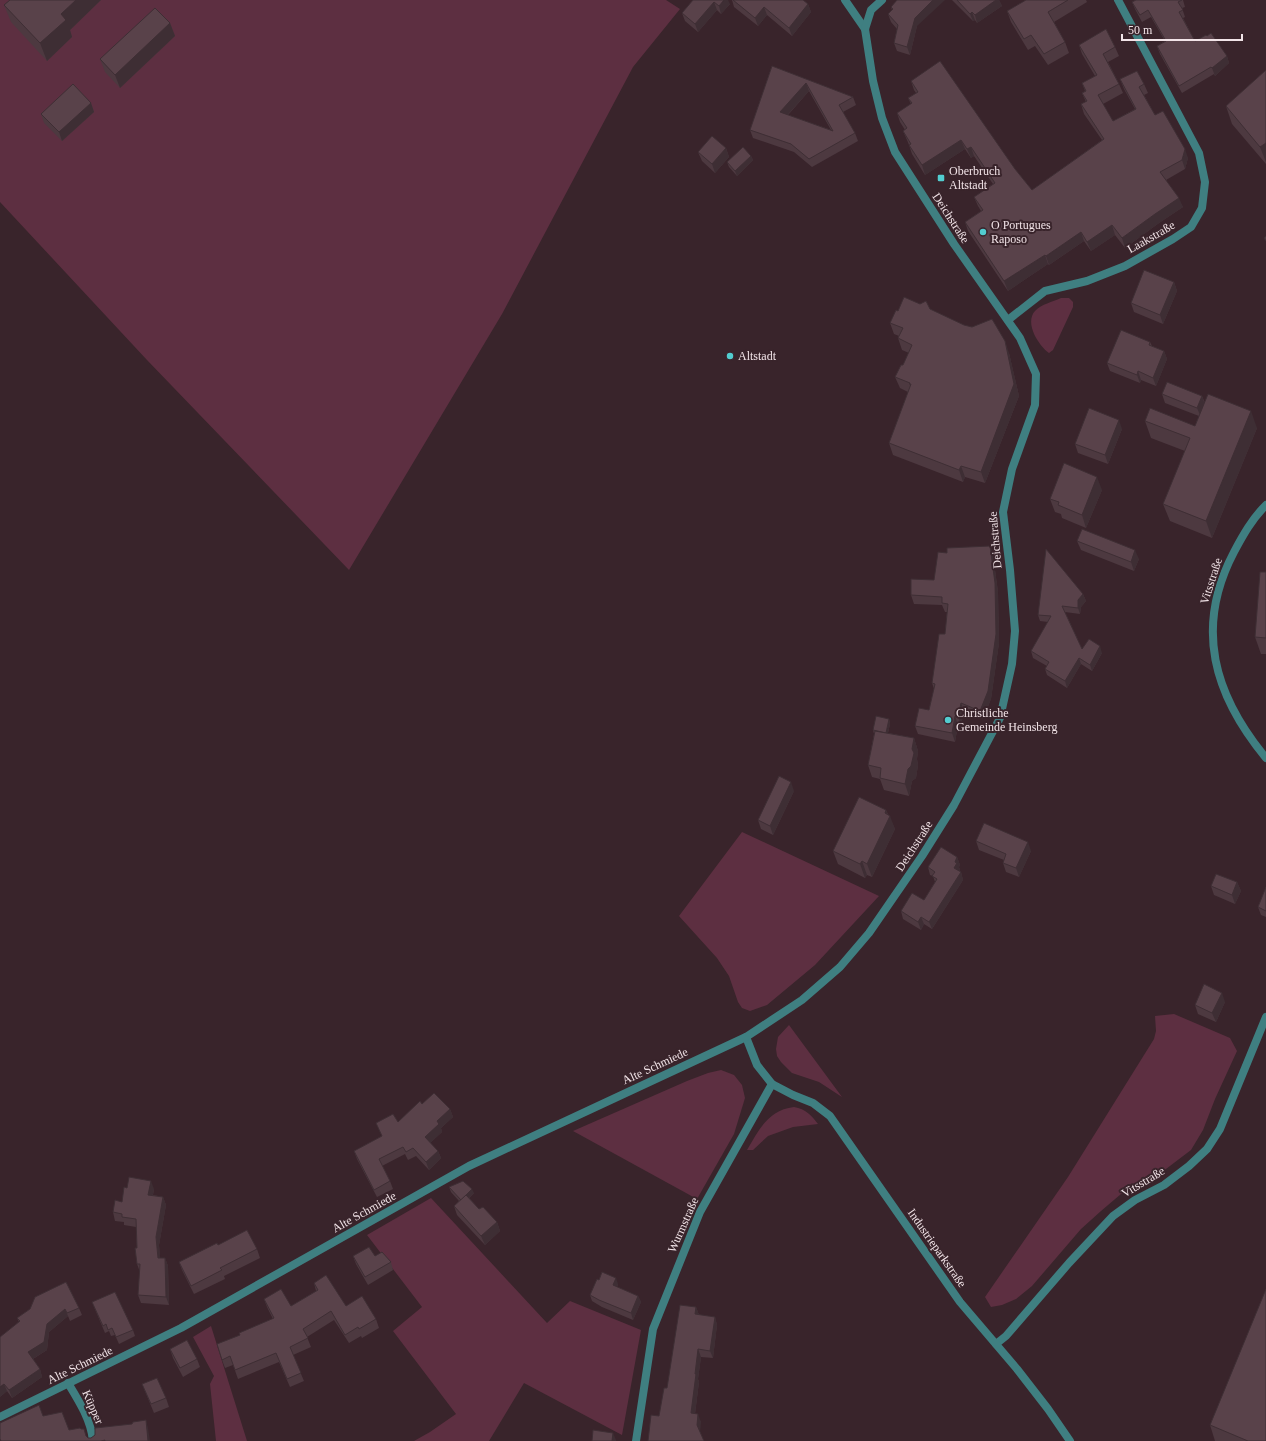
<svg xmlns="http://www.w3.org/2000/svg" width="1266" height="1441" font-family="'Times New Roman',serif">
  <rect width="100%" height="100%" fill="#39242b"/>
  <g fill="#5d2f41">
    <path d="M 0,0 L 666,0 L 680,9 L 633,67 L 502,314 L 349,570 L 147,360 L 0,202 Z"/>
    <path d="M 1061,298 L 1069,298 L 1073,302 L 1073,307 L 1053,350 L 1049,353 C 1039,346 1024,323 1035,311 C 1042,304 1052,302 1061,298 Z"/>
    <path d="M 742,832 L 879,896 L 815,965 L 767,1005 L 750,1011 L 742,1008 L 738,1002 L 729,976 L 717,958 L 679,916 Z"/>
    <path d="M 1174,1014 L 1230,1038 L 1237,1051 L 1215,1099 L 1203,1130 L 1191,1150 L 1162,1172 L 1137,1184 L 1121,1194 L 1101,1211 L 1081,1229 L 1032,1286 L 1016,1299 L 1002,1305 L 991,1307 L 985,1297 L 1068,1177 L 1154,1039 L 1156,1031 L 1155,1016 Z"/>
    <path d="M 789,1025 L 842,1097 L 819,1082 L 792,1073 L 781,1062 L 777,1056 L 776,1049 L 778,1037 Z"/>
    <path d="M 721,1070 L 734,1075 L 742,1085 L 745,1098 L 734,1134 L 697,1199 L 573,1131 L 687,1081 L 708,1073 Z"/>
    <path d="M 794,1107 C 806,1109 811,1115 818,1124 L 793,1127 L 768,1136 L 753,1150 L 747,1150 C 759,1130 768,1110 794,1107 Z"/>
    <path d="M 431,1198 L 547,1323 L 570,1301 L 641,1330 L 622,1435 L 524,1383 L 489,1441 L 414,1441 L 430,1432 L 456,1414 L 393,1331 L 422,1307 L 367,1235 Z"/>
    <path d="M 211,1326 L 247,1441 L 216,1441 L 210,1384 L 214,1376 L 193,1337 Z"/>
  </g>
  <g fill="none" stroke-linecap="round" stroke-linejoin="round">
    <g stroke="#3f7f81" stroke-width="8">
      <path d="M 845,0 L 865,29"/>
      <path d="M 1008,320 L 1045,291 L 1087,281 L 1125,266 L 1173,239 L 1191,227 L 1202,208 L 1205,182 L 1199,153 L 1118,0"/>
      <path d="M 1266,505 C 1252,519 1243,535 1234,552 C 1194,628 1214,695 1266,758"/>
      <path d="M 996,1344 L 1006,1336 L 1069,1263 L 1113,1216 L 1135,1200 L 1164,1185 L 1189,1166 L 1207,1149 L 1220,1129 L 1266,1017"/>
      <path d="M 68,1383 C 79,1401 91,1420 93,1441"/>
      <path d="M 636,1441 L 653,1329 L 700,1212 L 772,1084"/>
    </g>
    <g stroke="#3f7f81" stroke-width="8">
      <path d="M 746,1037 L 757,1065 L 772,1084 L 793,1095 L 813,1103 L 830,1116 L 960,1302 L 1017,1369 L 1048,1409 L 1070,1441"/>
      <path d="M 0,1417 L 181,1328 L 469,1166 L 746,1037 L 802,1000 L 840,967 L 869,933 L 922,856 L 954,805 L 1000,718 L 1012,664 L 1015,631 L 1010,570 L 1003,512 L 1012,469 L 1035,405 L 1036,374 L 1020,338 L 954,244 L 895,152 L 882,118 L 873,81 L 865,29 L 871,10 L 882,0"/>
    </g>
  </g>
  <g fill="#4d3940" fill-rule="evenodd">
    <path d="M 10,0 L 101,0 L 70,30 L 72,37 L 47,61 L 11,22 L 4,5 Z"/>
    <path d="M 693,0 L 730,4 L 721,14 L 717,10 L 698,32 L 685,21 L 682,13 Z"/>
    <path d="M 732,0 L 803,0 L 808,4 L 811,12 L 792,36 L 767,15 L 758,26 L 734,7 Z"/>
    <path d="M 952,0 L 999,0 L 1002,6 L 977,23 L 975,20 L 973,21 Z"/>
    <path d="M 1026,0 L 1086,0 L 1087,2 L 1054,22 L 1065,42 L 1069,53 L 1048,65 L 1035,46 L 1028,50 L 1011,22 L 1007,11 Z"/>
    <path d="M 1136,0 L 1183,0 L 1185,7 L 1182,8 L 1185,17 L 1183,18 L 1195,41 L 1207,36 L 1227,56 L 1229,63 L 1215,76 L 1214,74 L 1182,93 L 1160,54 L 1157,46 L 1165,41 L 1151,17 L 1142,22 L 1135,9 L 1132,2 Z"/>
    <path d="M 891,7 L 917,26 L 910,55 L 897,51 L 894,43 L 897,29 L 891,22 L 888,14 L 892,10 Z"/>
    <path d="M 170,23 L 175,36 L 120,88 L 105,72 L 100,59 Z"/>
    <path d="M 1079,45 L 1115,47 L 1119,56 L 1108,62 L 1119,84 L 1123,93 L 1103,104 L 1113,121 L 1135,109 L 1124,89 L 1120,79 L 1144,84 L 1148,93 L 1144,95 L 1155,115 L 1188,158 L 1185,169 L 1166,180 L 1183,207 L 1159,223 L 1125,248 L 1115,235 L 1091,251 L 1084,241 L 1049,265 L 1048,264 L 1008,291 L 968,231 L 965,222 L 981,211 L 978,206 L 974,197 L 993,184 L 974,156 L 971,158 L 965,149 L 925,175 L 912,154 L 909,145 L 907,140 L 903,131 L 905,130 L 900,122 L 897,113 L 911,104 L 908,98 L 916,93 L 914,90 L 911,81 L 1015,169 L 1032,190 L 1102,140 L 1084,114 L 1081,104 L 1086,102 L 1082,93 L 1085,91 L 1082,83 L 1095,76 L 1082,54 Z"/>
    <path d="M 772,66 L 853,97 L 856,105 L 843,112 L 855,133 L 858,141 L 812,167 L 794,152 L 753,138 L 750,130 ZM 809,91 L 831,130 L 788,115 Z"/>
    <path d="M 1266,70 L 1266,164 L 1232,124 L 1226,106 Z"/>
    <path d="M 91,103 L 94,112 L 62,141 L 44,123 L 41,114 Z"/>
    <path d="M 726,148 L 729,157 L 715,173 L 702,161 L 698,152 Z"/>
    <path d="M 751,156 L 753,160 L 737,176 L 729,167 L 727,162 Z"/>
    <path d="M 1174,282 L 1177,291 L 1163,324 L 1134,312 L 1131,303 Z"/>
    <path d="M 930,309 L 1009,353 L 1019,396 L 985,483 L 965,477 L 963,482 L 893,455 L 889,443 L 908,392 L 900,388 L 895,377 L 903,365 L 909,353 L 902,350 L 898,338 L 899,336 L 894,334 L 890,323 L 898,311 Z"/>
    <path d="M 1150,342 L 1152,346 L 1164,351 L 1167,359 L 1156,386 L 1141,380 L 1140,383 L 1110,371 L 1107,363 Z"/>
    <path d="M 1162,394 L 1202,396 L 1205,403 L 1257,428 L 1212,538 L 1170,521 L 1163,504 L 1185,451 L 1151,438 L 1145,421 L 1195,426 L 1199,416 L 1165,403 Z"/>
    <path d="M 1122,429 L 1108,464 L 1078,453 L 1075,444 Z"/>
    <path d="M 1102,490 L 1086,528 L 1062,518 L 1061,514 L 1055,512 L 1050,499 Z"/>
    <path d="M 1077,541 L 1139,559 L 1134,571 L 1081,550 Z"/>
    <path d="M 947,553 L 993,555 L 998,592 L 999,643 L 991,699 L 983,719 L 964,711 L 961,725 L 958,725 L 955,742 L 918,734 L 915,726 L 929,710 L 934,689 L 932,683 L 945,634 L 947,612 L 945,612 L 942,605 L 914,604 L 911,595 L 934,580 Z"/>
    <path d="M 1266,572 L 1266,654 L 1261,654 L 1255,637 Z"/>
    <path d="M 1083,594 L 1086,601 L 1081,607 L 1080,614 L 1065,612 L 1082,649 L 1102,653 L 1092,671 L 1081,664 L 1067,688 L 1047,675 L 1045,669 L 1047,666 L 1033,658 L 1031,651 L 1048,622 L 1040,621 L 1038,615 Z"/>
    <path d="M 889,719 L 890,724 L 888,733 L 914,738 L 918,751 L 917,759 L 918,765 L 916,778 L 912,781 L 909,796 L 884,790 L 880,779 L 872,777 L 868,765 L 874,734 L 873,730 Z"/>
    <path d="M 794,791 L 773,835 L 761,829 L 758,820 Z"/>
    <path d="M 886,810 L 895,829 L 872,877 L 867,875 L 865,878 L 838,864 L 833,851 Z"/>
    <path d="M 976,841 L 1031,851 L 1019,877 L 1006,872 L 1003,863 L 1004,860 L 979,850 Z"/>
    <path d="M 957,857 L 960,865 L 959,867 L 960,870 L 959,872 L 961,872 L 963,880 L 932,929 L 924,924 L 921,930 L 903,919 L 901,911 L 924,900 L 935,882 L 933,876 L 930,875 L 928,867 Z"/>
    <path d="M 1237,882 L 1241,891 L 1235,904 L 1214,895 L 1211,886 Z"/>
    <path d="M 1266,887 L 1266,917 L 1261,915 L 1258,907 Z"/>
    <path d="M 1225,1002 L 1216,1022 L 1198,1014 L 1195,1005 Z"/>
    <path d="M 422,1104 L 450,1109 L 453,1117 L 441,1128 L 442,1132 L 430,1143 L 438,1151 L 441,1158 L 429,1170 L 416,1156 L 408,1160 L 405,1154 L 382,1166 L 390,1181 L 393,1189 L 377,1197 L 357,1159 L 354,1151 L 382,1136 L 376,1123 L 398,1122 Z"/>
    <path d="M 449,1187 L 474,1193 L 469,1198 L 479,1209 L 497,1222 L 500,1231 L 485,1245 L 457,1215 L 454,1206 L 459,1201 L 451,1192 Z"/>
    <path d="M 154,1189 L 153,1195 L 163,1197 L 166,1205 L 159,1245 L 160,1258 L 165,1258 L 168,1266 L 169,1305 L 141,1303 L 138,1295 L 140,1272 L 137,1264 L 137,1248 L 136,1227 L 124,1225 L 124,1222 L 115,1221 L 113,1212 L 122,1202 Z"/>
    <path d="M 218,1245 L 257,1249 L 260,1258 L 224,1276 L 225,1279 L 194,1294 L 182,1270 L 179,1262 Z"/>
    <path d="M 353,1256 L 391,1262 L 393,1270 L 368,1285 L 356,1264 Z"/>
    <path d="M 314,1283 L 346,1306 L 376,1319 L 379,1328 L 362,1338 L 361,1336 L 349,1343 L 334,1320 L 307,1337 L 311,1347 L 293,1355 L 304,1381 L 290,1387 L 279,1362 L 238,1379 L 233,1365 L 225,1368 L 222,1360 L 273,1319 L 267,1307 L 264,1299 L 291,1306 L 316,1291 Z"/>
    <path d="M 618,1284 L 617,1287 L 638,1296 L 641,1302 L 633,1320 L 602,1307 L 592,1301 L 590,1295 Z"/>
    <path d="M 92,1302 L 133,1330 L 135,1336 L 119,1344 L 115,1335 L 111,1336 L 109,1331 L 105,1333 Z"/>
    <path d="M 696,1307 L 699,1315 L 715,1317 L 717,1325 L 713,1358 L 701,1357 L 698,1379 L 699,1382 L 695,1414 L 701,1422 L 659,1416 L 667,1388 Z"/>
    <path d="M 79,1308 L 82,1315 L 70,1321 L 68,1316 L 49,1332 L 47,1350 L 33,1359 L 40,1369 L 42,1377 L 12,1398 L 7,1391 L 0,1397 L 19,1322 L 17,1318 L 30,1309 Z"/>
    <path d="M 170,1349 L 197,1359 L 200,1367 L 183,1377 L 173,1358 Z"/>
    <path d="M 142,1384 L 166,1398 L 169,1407 L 154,1413 Z"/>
    <path d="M 1210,1425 L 1266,1441 L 1215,1441 Z"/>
  </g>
  <g fill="#3e2e34">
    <path d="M 76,0 L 101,0 L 70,30 L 72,37 L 47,61 L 40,43 L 61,14 Z"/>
    <path d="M 724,0 L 728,0 L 730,4 L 721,14 L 719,6 Z"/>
    <path d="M 933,0 L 945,0 L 917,26 L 910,55 L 907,47 L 915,18 Z"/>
    <path d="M 996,0 L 999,0 L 1002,6 L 977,23 L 975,15 Z"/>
    <path d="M 714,2 L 717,10 L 698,32 L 695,24 Z"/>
    <path d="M 808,4 L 811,12 L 792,36 L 789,28 Z"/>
    <path d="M 764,7 L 767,15 L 758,26 L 755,18 Z"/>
    <path d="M 972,12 L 975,20 L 973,21 L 970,14 Z"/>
    <path d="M 170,23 L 175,36 L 120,88 L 115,75 Z"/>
    <path d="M 1227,56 L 1229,63 L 1215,76 L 1212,68 Z"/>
    <path d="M 806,83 L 809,91 L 783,120 L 780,112 Z"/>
    <path d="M 91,103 L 94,112 L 62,141 L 59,132 Z"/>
    <path d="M 961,140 L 965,149 L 925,175 L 922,165 Z"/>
    <path d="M 1266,143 L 1266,162 L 1260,147 Z"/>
    <path d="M 971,147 L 974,156 L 971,158 L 967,149 Z"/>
    <path d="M 726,148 L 729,157 L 715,173 L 712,164 Z"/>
    <path d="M 1185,149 L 1188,158 L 1185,169 L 1182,160 Z"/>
    <path d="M 751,156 L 753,160 L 737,176 L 735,171 Z"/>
    <path d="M 1179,198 L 1183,207 L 1159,223 L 1125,248 L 1122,238 L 1155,214 Z"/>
    <path d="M 1112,225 L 1115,235 L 1091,251 L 1087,242 Z"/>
    <path d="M 1081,232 L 1084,241 L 1049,265 L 1046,256 Z"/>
    <path d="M 1045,255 L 1048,264 L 1008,291 L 1004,281 Z"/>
    <path d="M 1174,282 L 1177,291 L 1163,324 L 1160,315 Z"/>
    <path d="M 1005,341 L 1009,353 L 1019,396 L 985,483 L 981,472 Z"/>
    <path d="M 1164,351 L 1167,359 L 1156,386 L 1153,378 Z"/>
    <path d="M 1138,371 L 1141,380 L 1140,383 L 1137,375 Z"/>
    <path d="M 1202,396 L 1205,405 L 1201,417 L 1197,408 Z"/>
    <path d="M 1251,411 L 1257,428 L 1212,538 L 1206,521 Z"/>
    <path d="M 1119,420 L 1122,429 L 1108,464 L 1105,455 Z"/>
    <path d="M 961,466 L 965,477 L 963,482 L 959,470 Z"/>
    <path d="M 1097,477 L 1102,490 L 1086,528 L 1082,515 Z"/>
    <path d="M 990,546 L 993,555 L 998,592 L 999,643 L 991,699 L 983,719 L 980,711 Z"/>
    <path d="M 1135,550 L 1139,559 L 1134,571 L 1131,562 Z"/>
    <path d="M 1083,594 L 1086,601 L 1081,607 L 1080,614 L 1078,608 L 1078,600 Z"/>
    <path d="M 1100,646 L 1102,653 L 1092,671 L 1090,665 Z"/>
    <path d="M 1079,658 L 1081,664 L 1067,688 L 1065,681 Z"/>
    <path d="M 961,703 L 964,711 L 961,725 L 958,717 Z"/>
    <path d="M 955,716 L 958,725 L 955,742 L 952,733 Z"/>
    <path d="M 889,719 L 890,724 L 887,737 L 886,733 Z"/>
    <path d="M 914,738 L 918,751 L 917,759 L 918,765 L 916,778 L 912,781 L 909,796 L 905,784 Z"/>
    <path d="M 791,782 L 794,791 L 773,835 L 770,826 Z"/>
    <path d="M 886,810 L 889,818 L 890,816 L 895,829 L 872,877 L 867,864 Z"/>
    <path d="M 1028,842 L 1031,851 L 1019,877 L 1016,868 Z"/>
    <path d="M 957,857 L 960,865 L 959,867 L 960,870 L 957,876 L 954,868 L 955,862 Z"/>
    <path d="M 862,861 L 867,875 L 865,878 L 860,864 Z"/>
    <path d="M 961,872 L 963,880 L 932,929 L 929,922 Z"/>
    <path d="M 1237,882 L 1241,891 L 1235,904 L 1232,895 Z"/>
    <path d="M 921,917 L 924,924 L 921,930 L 918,922 Z"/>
    <path d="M 1222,993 L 1225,1002 L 1216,1022 L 1212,1013 Z"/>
    <path d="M 450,1109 L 453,1117 L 441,1128 L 442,1132 L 428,1145 L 425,1137 L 437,1121 Z"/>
    <path d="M 438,1151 L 441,1158 L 429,1170 L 426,1162 Z"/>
    <path d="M 151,1181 L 154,1189 L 151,1203 L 148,1195 Z"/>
    <path d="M 472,1189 L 474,1193 L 462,1204 L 461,1200 Z"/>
    <path d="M 163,1197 L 166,1205 L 159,1245 L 161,1266 L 158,1258 L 156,1237 Z"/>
    <path d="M 497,1222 L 500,1231 L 485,1245 L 481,1236 Z"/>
    <path d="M 165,1258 L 168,1266 L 169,1305 L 166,1297 Z"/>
    <path d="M 616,1278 L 618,1284 L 615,1292 L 613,1285 Z"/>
    <path d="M 638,1296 L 641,1302 L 633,1320 L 631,1313 Z"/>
    <path d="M 696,1307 L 699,1315 L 695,1314 Z"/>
    <path d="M 65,1309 L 68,1316 L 49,1332 L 47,1350 L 31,1360 L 28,1352 L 47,1324 Z"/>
    <path d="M 715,1317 L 717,1325 L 713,1358 L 710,1351 Z"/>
    <path d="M 698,1349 L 701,1357 L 698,1379 L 699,1382 L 694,1421 L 691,1413 L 695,1374 Z"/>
    <path d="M 40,1369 L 42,1377 L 12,1398 L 9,1390 Z"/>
    <path d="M 4,1384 L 7,1391 L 0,1397 L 0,1387 Z"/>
    <path d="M 698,1414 L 701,1422 L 700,1433 L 697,1425 Z"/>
    <path d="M 146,1420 L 148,1428 L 150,1441 L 148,1441 Z"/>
    <path d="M 613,1433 L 616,1440 L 616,1441 L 612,1441 Z"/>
  </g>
  <g fill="#59424a" stroke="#3e2e34" fill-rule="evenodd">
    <path d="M 10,0 L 76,0 L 61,14 L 66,20 L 40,43 L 4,5 Z"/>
    <path d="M 693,0 L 724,0 L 719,6 L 714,2 L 695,24 L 682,13 Z"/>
    <path d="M 733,0 L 803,0 L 808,4 L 789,28 L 764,7 L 755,18 Z"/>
    <path d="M 897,0 L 933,0 L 915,18 L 907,47 L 894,43 L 898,25 L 888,14 L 893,9 L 891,7 Z"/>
    <path d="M 957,0 L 996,0 L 975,15 L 972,12 L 970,14 Z"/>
    <path d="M 1026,0 L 1068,0 L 1048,12 L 1065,42 L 1044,54 L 1031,35 L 1024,39 L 1007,11 Z"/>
    <path d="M 1136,0 L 1182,0 L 1178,2 L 1183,10 L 1179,12 L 1195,41 L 1206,35 L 1207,36 L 1211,33 L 1227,56 L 1212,68 L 1211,67 L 1179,86 L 1157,46 L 1166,41 L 1148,10 L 1140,15 L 1132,2 Z"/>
    <path d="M 155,8 L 170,23 L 115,75 L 100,59 Z"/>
    <path d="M 1106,29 L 1115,47 L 1103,54 L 1119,84 L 1098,95 L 1113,121 L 1136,109 L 1120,79 L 1137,71 L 1144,84 L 1139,87 L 1155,115 L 1163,111 L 1185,149 L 1182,160 L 1160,172 L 1179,198 L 1155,214 L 1122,238 L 1112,225 L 1087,242 L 1081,232 L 1046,256 L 1045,255 L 1004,281 L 965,222 L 983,210 L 974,197 L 995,183 L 971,147 L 967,149 L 961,140 L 922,165 L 909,145 L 911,144 L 903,131 L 907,128 L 897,113 L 912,103 L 908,98 L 918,92 L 911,81 L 940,61 L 1015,169 L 1032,190 L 1104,139 L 1081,104 L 1087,101 L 1082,93 L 1086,91 L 1082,83 L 1097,75 L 1079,45 Z"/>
    <path d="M 772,66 L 853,97 L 839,105 L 855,133 L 809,159 L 791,144 L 750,130 ZM 806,83 L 833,131 L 780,112 Z"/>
    <path d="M 1266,70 L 1266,143 L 1260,147 L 1226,106 Z"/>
    <path d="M 73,84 L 91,103 L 59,132 L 41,114 Z"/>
    <path d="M 712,136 L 726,148 L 712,164 L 698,152 Z"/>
    <path d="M 743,147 L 751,156 L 735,171 L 727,162 Z"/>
    <path d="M 1266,236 L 1266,241 L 1264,238 Z"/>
    <path d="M 1144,270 L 1174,282 L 1160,315 L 1131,303 Z"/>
    <path d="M 904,297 L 920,304 L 926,301 L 930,309 L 964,325 L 972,327 L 992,319 L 1005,341 L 1014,384 L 981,472 L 961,466 L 959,470 L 889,443 L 911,384 L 909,384 L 910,383 L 895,377 L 901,365 L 903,365 L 912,345 L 898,338 L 903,328 L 890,323 L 896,310 L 898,311 Z"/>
    <path d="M 1121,330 L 1150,342 L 1149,345 L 1164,351 L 1153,378 L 1138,371 L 1137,375 L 1107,363 Z"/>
    <path d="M 1167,382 L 1202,396 L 1197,408 L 1162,394 Z"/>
    <path d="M 1208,394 L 1251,411 L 1206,521 L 1163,504 L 1190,438 L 1145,421 L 1150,408 L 1195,426 Z"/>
    <path d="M 1089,408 L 1119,420 L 1105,455 L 1075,444 Z"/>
    <path d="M 1064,463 L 1097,477 L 1082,515 L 1058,505 L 1059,502 L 1050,499 Z"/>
    <path d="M 1082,529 L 1135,550 L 1131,562 L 1077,541 Z"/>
    <path d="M 990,546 L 995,583 L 996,634 L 988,691 L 980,711 L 961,703 L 958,717 L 955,716 L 952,733 L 915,726 L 919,708 L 929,710 L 935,684 L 932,683 L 939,634 L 945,634 L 948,604 L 942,603 L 942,597 L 911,595 L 911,579 L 934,580 L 938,552 L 947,553 L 947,548 Z"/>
    <path d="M 1046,549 L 1083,594 L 1078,600 L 1078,608 L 1062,606 L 1082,649 L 1089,639 L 1100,646 L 1090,665 L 1079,658 L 1065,681 L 1045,669 L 1049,662 L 1031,651 L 1051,616 L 1038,615 Z"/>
    <path d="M 1260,572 L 1266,572 L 1266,638 L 1255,637 Z"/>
    <path d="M 876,716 L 889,719 L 886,733 L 873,730 Z"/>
    <path d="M 875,731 L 914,738 L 912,749 L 914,753 L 911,766 L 908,769 L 905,784 L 880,778 L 881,768 L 868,765 Z"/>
    <path d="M 779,776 L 791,782 L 770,826 L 758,820 Z"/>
    <path d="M 859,797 L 886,810 L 885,813 L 890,816 L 867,864 L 862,861 L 860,864 L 833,851 Z"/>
    <path d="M 984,823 L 1028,842 L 1016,868 L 1003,863 L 1006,854 L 976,841 Z"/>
    <path d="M 941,847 L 957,857 L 955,862 L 957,863 L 954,868 L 961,872 L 929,922 L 921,917 L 918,922 L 901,911 L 912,893 L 924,900 L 937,879 L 932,876 L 935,872 L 928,867 Z"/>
    <path d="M 1216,874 L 1237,882 L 1232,895 L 1211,886 Z"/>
    <path d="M 1266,887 L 1266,911 L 1258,907 Z"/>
    <path d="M 1204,984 L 1222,993 L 1212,1013 L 1195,1005 Z"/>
    <path d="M 434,1093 L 450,1109 L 437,1121 L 439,1124 L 425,1137 L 438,1151 L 426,1162 L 413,1148 L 406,1152 L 403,1147 L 379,1159 L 390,1181 L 374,1190 L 354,1151 L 382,1136 L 376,1123 L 393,1114 L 398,1122 L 420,1101 L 422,1104 Z"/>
    <path d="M 129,1177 L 151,1181 L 148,1195 L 163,1197 L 156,1237 L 158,1258 L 165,1258 L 166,1297 L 138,1295 L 140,1264 L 137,1264 L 135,1248 L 137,1248 L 136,1219 L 122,1217 L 122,1214 L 113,1212 L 115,1200 L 122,1202 L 124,1187 L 127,1188 Z"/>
    <path d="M 463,1181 L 472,1189 L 461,1200 L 449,1187 Z"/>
    <path d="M 466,1195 L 479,1209 L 483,1207 L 497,1222 L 481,1236 L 454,1206 Z"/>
    <path d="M 247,1230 L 257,1249 L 220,1268 L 222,1270 L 191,1286 L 179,1262 L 217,1243 L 218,1245 Z"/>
    <path d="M 369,1247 L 375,1256 L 382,1252 L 391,1262 L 365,1277 L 353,1256 Z"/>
    <path d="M 602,1272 L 616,1278 L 613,1285 L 638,1296 L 631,1313 L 599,1300 L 590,1295 L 597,1279 L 599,1280 Z"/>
    <path d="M 326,1275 L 346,1306 L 362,1296 L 376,1319 L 359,1329 L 358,1327 L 345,1335 L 331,1311 L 303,1329 L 308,1338 L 290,1347 L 301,1373 L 287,1379 L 276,1353 L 235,1370 L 230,1356 L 222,1360 L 217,1344 L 240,1335 L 239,1333 L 274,1318 L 264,1299 L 281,1289 L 291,1306 L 318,1290 L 314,1283 Z"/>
    <path d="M 66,1282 L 79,1308 L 67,1313 L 65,1309 L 47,1324 L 44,1342 L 28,1352 L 40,1369 L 9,1390 L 4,1384 L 0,1387 L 0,1337 L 20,1321 L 17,1318 L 30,1309 L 35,1297 Z"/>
    <path d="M 1266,1289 L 1266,1441 L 1248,1441 L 1210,1425 Z"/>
    <path d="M 115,1292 L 133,1330 L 116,1337 L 112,1328 L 108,1330 L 106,1324 L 103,1326 L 92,1302 Z"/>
    <path d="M 680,1305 L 696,1307 L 695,1314 L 715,1317 L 710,1351 L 698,1349 L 695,1374 L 696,1374 L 691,1413 L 698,1414 L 697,1425 L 704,1441 L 648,1441 L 651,1415 L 659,1416 L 664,1388 L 667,1388 Z"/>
    <path d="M 187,1340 L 197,1359 L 180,1368 L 170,1349 Z"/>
    <path d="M 157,1378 L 166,1398 L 151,1404 L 142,1384 Z"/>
    <path d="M 39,1405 L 43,1416 L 62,1412 L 69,1430 L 80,1428 L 81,1429 L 84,1429 L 86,1436 L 88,1438 L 91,1438 L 95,1435 L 95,1428 L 132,1424 L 133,1422 L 146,1420 L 148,1441 L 105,1441 L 105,1440 L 101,1441 L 1,1441 L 0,1439 L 0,1423 Z"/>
    <path d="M 593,1430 L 613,1433 L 612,1441 L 592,1441 Z"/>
  </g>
  <g fill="#52cdd0" stroke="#39242b" stroke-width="1.5">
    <rect x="937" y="174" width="8" height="8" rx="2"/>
    <circle cx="983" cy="232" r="4"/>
    <circle cx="730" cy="356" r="4"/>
    <circle cx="948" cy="720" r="4"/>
  </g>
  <g text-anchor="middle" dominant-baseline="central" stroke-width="4" stroke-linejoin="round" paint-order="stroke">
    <g font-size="12" fill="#f2e4e8" stroke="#39242b" text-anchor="start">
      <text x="949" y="171">Oberbruch<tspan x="949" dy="14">Altstadt</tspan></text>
      <text x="991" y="225">O Portugues<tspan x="991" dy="14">Raposo</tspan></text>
      <text x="738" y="356">Altstadt</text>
      <text x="956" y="713">Christliche<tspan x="956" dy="14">Gemeinde Heinsberg</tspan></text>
    </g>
    <g font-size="12" fill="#f2e4e8" stroke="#39242b">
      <text transform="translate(951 218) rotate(57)">Deichstraße</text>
      <text transform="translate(1151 237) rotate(-30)">Laakstraße</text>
      <text transform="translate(995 540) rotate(-95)">Deichstraße</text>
      <text transform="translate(1211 581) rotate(-72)">Vitsstraße</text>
      <text transform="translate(914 846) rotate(-57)">Deichstraße</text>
      <text transform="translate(655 1066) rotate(-25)">Alte Schmiede</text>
      <text transform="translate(1143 1182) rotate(-31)">Vitsstraße</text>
      <text transform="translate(364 1212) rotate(-29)">Alte Schmiede</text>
      <text transform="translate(683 1225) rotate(-66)">Wurmstraße</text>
      <text transform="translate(937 1248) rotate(55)">Industrieparkstraße</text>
      <text transform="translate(80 1365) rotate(-26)">Alte Schmiede</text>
      <text transform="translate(93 1407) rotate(66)">Küpper</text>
    </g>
  </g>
  <path d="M1122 34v6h120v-6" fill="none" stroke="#f2e4e8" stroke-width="2"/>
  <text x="1128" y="34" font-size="12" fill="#f2e4e8" stroke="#39242b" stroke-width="3" paint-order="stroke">50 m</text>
</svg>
